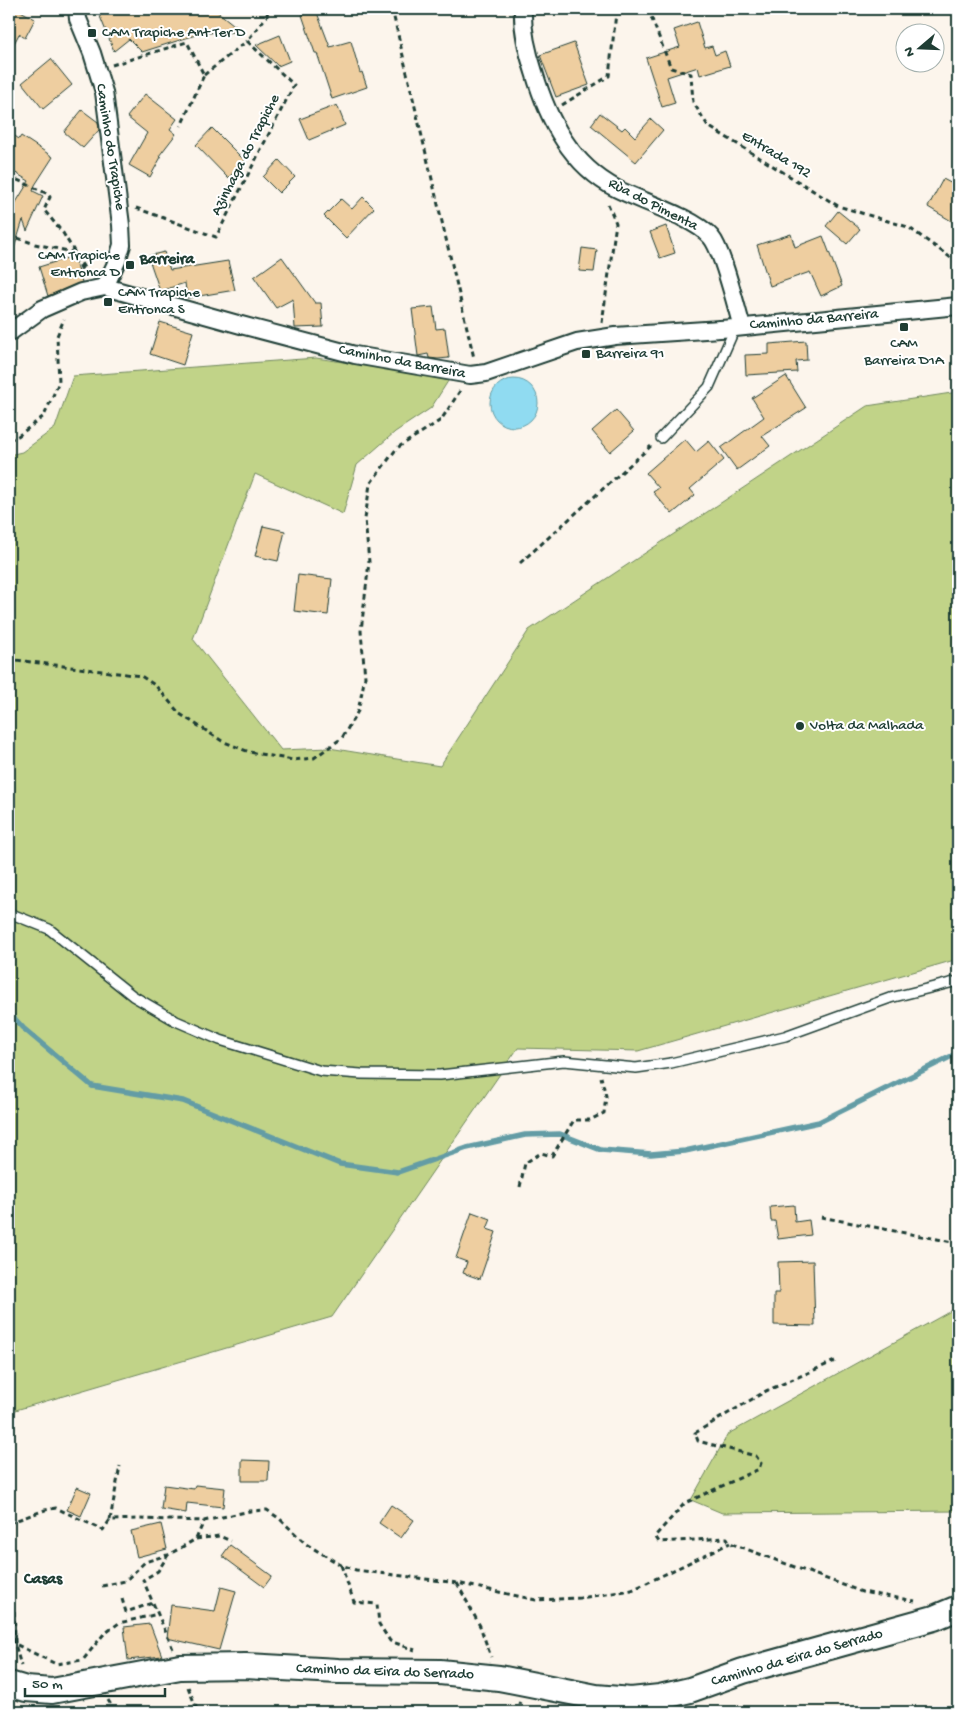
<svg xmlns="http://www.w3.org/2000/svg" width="967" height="1721" font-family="'Gochi Hand',sans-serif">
  <rect width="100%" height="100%" fill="#fcf5ec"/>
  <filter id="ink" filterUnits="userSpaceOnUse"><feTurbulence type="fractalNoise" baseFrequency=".02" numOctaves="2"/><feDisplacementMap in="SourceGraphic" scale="10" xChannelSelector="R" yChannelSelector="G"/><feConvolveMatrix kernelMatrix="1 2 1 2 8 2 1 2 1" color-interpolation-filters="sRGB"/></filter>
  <g filter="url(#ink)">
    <g fill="#c1d388" stroke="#70885e">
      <path d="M 316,358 L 450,378 L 431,408 L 395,432 L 357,465 L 343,514 L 255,474 L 193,639 L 281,750 L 329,748 L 440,766 L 529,630 L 867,406 L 958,392 L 958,959 L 638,1051 L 518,1048 L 332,1317 L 9,1412 L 9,455 L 22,452 L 55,428 L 73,376 Z"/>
      <path d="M 958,1307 L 958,1511 L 722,1513 L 691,1500 L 728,1434 Z"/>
    </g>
    <circle fill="#90dbf1" stroke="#639ca5" cx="514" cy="403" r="24"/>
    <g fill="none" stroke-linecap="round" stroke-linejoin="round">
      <path stroke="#639ca5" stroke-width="5.5" d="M 9,1013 L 23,1028 L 92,1086 L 183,1101 L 340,1164 L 398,1172 L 467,1148 L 525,1135 L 560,1134 L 601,1150 L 651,1154 L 685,1151 L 819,1122 L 958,1053"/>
    </g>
    <g fill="#eecea0" stroke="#1f3d34">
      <path d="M 9,9 L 17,9 L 35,19 L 25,38 L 19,34 L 9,53 Z"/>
      <path d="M 97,9 L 214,9 L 243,32 L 202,33 L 142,52 L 129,39 L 114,51 Z"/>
      <path d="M 316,10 L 330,47 L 351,41 L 360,73 L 362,72 L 367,87 L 332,99 L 317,53 L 315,53 L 302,15 Z"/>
      <path d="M 697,22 L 705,48 L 712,46 L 715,55 L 725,51 L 730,66 L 700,75 L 698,67 L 667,77 L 675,103 L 662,107 L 646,58 L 680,47 L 674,30 Z"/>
      <path d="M 280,35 L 290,61 L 278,66 L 256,45 Z"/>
      <path d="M 574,43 L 589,85 L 556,97 L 540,55 Z"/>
      <path d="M 51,59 L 72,85 L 43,109 L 22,83 Z"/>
      <path d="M 145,94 L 177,119 L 170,129 L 176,134 L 159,156 L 161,157 L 150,177 L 129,165 L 147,133 L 127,117 Z"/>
      <path d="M 337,105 L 345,125 L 309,140 L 300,119 Z"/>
      <path d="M 82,110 L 98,122 L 99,130 L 83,148 L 64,132 Z"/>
      <path d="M 600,113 L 622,130 L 625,127 L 635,137 L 651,119 L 663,130 L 636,162 L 591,125 Z"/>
      <path d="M 212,128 L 245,161 L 228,178 L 196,145 Z"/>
      <path d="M 9,132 L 19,139 L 21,136 L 53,157 L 35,185 L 33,191 L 43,196 L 27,231 L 23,220 L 12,255 L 9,255 L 9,214 L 29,181 L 9,169 Z"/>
      <path d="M 279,160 L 295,177 L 279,193 L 263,177 Z"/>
      <path d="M 943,179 L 958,187 L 958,225 L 928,207 Z"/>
      <path d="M 363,197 L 374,208 L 346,238 L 324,216 L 341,199 L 352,209 Z"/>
      <path d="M 838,211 L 860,229 L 847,244 L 826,226 Z"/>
      <path d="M 666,226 L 675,253 L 660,258 L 650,232 Z"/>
      <path d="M 791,234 L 795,247 L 823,236 L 842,286 L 821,296 L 810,272 L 770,286 L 757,245 Z"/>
      <path d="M 582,248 L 597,250 L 594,272 L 579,271 Z"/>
      <path d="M 164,252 L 170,270 L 228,261 L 235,290 L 187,298 L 185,283 L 160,291 L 148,256 Z"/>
      <path d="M 74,256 L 82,282 L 48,296 L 39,267 Z"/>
      <path d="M 282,257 L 315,303 L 321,303 L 323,327 L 295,328 L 293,299 L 276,308 L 254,277 Z"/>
      <path d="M 433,307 L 436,329 L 445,328 L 449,358 L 438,359 L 429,358 L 428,354 L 418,356 L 412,309 Z"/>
      <path d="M 160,322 L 193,332 L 183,365 L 150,354 Z"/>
      <path d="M 806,341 L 807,360 L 796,361 L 797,372 L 746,375 L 745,355 L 769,354 L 769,344 Z"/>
      <path d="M 786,376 L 806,408 L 762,436 L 770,446 L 737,470 L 721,448 L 764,417 L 752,398 Z"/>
      <path d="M 616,410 L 634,431 L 610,452 L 592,431 Z"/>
      <path d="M 685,439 L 696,452 L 709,441 L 724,460 L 690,489 L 695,495 L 672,514 L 653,492 L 659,488 L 646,473 Z"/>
      <path d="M 263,526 L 285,531 L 278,561 L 255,556 Z"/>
      <path d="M 298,575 L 332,579 L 328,615 L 294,611 Z"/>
      <path d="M 794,1205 L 795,1222 L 809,1220 L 811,1235 L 778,1239 L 775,1221 L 771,1221 L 770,1207 Z"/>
      <path d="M 472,1212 L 491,1219 L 487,1229 L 496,1232 L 480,1279 L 463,1273 L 467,1262 L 456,1258 Z"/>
      <path d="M 813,1261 L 815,1326 L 774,1325 L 774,1293 L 779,1293 L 778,1262 Z"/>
      <path d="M 242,1460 L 269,1461 L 268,1481 L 242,1481 Z"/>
      <path d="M 164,1485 L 194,1489 L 195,1485 L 225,1488 L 223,1507 L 187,1503 L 186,1513 L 161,1509 Z"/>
      <path d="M 77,1487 L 91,1493 L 81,1516 L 67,1510 Z"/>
      <path d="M 391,1505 L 414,1520 L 401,1538 L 379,1523 Z"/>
      <path d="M 161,1524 L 167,1549 L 137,1557 L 131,1531 Z"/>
      <path d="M 230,1545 L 272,1576 L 264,1587 L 222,1556 Z"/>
      <path d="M 221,1587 L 236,1591 L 219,1650 L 167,1638 L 171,1605 L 215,1611 Z"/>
      <path d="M 150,1624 L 162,1656 L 128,1660 L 124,1627 Z"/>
    </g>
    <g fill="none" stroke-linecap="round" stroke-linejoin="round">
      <g stroke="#1f3d34" stroke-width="12">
        <g id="lane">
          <path d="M 661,438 L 709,387 L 735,328"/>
          <path d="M 9,913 L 49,929 L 133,996 L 176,1021 L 220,1040 L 321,1071 L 361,1074 L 440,1075 L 564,1061 L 636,1068 L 671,1063 L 785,1036 L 890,998 L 958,981"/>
        </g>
      </g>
      <g stroke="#1f3d34" stroke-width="20">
        <g id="street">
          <path d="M 77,9 L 78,19 L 92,53 L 104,92 L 121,225 L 122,245 L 117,261 L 105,287"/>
          <path d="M 523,9 C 522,31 527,51 534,72 C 548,120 571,165 617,189 C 641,201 695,218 711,237 C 723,251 736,307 742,327"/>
          <path d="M 9,333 L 42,309 L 81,292 L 105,287 L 241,325 L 355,355 L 470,375 L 486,373 L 577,342 L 615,336 L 735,328 L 958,306"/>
        </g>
      </g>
      <g stroke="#1f3d34" stroke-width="28">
        <path id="secondary" d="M 9,1684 L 26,1689 L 52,1691 L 180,1667 L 246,1666 L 338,1671 L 440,1672 L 499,1678 L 596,1697 L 631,1700 L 660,1697 L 690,1690 L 743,1671 L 934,1618 L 958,1608"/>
      </g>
      <g stroke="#1f3d34" stroke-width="3" stroke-dasharray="5 4" stroke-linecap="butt">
        <path d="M 392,9 L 474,358"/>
        <path d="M 648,9 L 671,68 L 691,74 L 693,102 L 708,126 L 838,206 L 908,227 L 958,263"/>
        <path d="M 112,65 L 187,42 L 204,75 L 181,126"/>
        <path d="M 204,75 L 247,41"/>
        <path d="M 562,105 L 609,76 L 616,13 L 634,9"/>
        <path d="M 9,176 L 48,194 L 50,197 L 44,210 L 63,233 L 87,273"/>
        <path d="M 136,208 L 216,237 L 294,85 L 247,41 L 267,16 L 268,9"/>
        <path d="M 9,235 L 35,244 L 73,252 L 85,276"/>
        <path d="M 602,323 L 616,223 L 608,204"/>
        <path d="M 9,440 L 18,436 L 44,416 L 59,382 L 57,336 L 64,319"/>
        <path d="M 520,563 L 651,446"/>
        <path d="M 9,656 L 16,660 L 141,676 L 156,686 L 180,714 L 222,741 L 249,752 L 293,760 L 314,758 L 342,738 L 358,711 L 365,677 L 361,631 L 369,562 L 365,519 L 370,484 L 397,448 L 441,420 L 460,391"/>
        <path d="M 520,1187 L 525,1163 L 541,1153 L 552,1156 L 574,1120 L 590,1120 L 604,1113 L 606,1096 L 601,1077"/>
        <path d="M 821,1217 L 958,1243"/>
        <path d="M 835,1361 L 766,1391 L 695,1433 L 698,1441 L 756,1456 L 761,1463 L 759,1469 L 685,1503 L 655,1536 L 659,1542 L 727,1538 L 730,1543 L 862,1592 L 915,1601"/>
        <path d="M 110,1520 L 120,1466"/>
        <path d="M 9,1523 L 45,1510 L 56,1508 L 103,1530 L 110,1520 L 138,1519 L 204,1521 L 250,1511 L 267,1510 L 280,1519 L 306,1544 L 341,1565 L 356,1570 L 457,1583 L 536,1600 L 580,1598 L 632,1590 L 730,1543"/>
        <path d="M 196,1539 L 219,1536 L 231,1541"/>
        <path d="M 341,1565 L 354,1602 L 377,1604 L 379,1624 L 390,1641 L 415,1650"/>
        <path d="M 457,1583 L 480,1626 L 491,1657"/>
        <path d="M 102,1586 L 125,1581 L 145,1562 L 167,1555"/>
        <path d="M 122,1599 L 126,1612 L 153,1603"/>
        <path d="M 14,1611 L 15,1644 L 21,1666"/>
        <path d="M 9,1641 L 56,1664 L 83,1660 L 103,1635 L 119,1623 L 158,1614"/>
        <path d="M 173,1649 L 143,1580 L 158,1571 L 168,1555 L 196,1539 L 204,1521"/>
        <path d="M 188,1687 L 198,1712"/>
        <path d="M 108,1700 L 115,1712"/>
        <path d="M 518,1712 L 516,1710 L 520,1702"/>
      </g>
      <use href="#lane" stroke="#fff" stroke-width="9"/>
      <use href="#street" stroke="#fff" stroke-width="16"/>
      <use href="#secondary" stroke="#fff" stroke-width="24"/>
    </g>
  </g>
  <g fill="#1f3d34" stroke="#fff" stroke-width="2">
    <rect x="87" y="28" width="10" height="10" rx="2.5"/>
    <rect x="125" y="260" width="10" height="10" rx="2.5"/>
    <rect x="103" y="297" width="10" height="10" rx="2.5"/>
    <rect x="899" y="322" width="10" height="10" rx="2.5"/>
    <rect x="581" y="349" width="10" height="10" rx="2.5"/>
    <circle cx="800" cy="726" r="5"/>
  </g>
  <g text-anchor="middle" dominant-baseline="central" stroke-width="4" stroke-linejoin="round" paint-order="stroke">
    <g font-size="15" fill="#1f3d34" stroke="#fff" text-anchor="start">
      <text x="102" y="33">CAM Trapiche Ant Ter D</text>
      <text x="120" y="256" text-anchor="end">CAM Trapiche<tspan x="120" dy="17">Entronca D</tspan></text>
      <text x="118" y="293">CAM Trapiche<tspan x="118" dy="17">Entronca S</tspan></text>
      <text x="904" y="344" text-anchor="middle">CAM<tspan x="904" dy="17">Barreira D1A</tspan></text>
      <text x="596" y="354">Barreira 91</text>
      <text x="810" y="726">Volta da Malhada</text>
    </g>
    <g font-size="15" fill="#1f3d34" stroke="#fff">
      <text transform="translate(110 147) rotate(81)">Caminho do Trapiche</text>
      <text transform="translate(246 155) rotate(-63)">Azinhaga do Trapiche</text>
      <text transform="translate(776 155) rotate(31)">Entrada 192</text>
      <text transform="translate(653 205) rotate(27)">Rùa do Pimenta</text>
      <text transform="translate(814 320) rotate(-5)">Caminho da Barreira</text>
      <text transform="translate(402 362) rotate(11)">Caminho da Barreira</text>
      <text transform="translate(797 1658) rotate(-16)">Caminho da Eira do Serrado</text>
      <text transform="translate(385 1672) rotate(2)">Caminho da Eira do Serrado</text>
    </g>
    <g font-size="16" font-weight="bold" fill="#1f3d34" stroke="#fff">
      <text x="167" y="260">Barreira</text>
      <text x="43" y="1580">Casas</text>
    </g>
  </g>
  <rect width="967" height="1721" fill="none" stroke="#fff" stroke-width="30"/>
  <rect x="15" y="15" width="937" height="1691" fill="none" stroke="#1f3d34" stroke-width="2" filter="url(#ink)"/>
  <g transform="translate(920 48) rotate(251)"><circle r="24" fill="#ffffff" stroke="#a5b1ae"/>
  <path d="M0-4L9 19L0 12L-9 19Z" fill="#1f3d34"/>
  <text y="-8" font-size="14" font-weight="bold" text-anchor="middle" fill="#1f3d34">N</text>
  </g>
  <path d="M25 1688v8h140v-8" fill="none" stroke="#1f3d34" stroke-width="2.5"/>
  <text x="32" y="1688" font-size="15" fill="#1f3d34" stroke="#ffffff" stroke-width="4" paint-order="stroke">50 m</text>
</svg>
